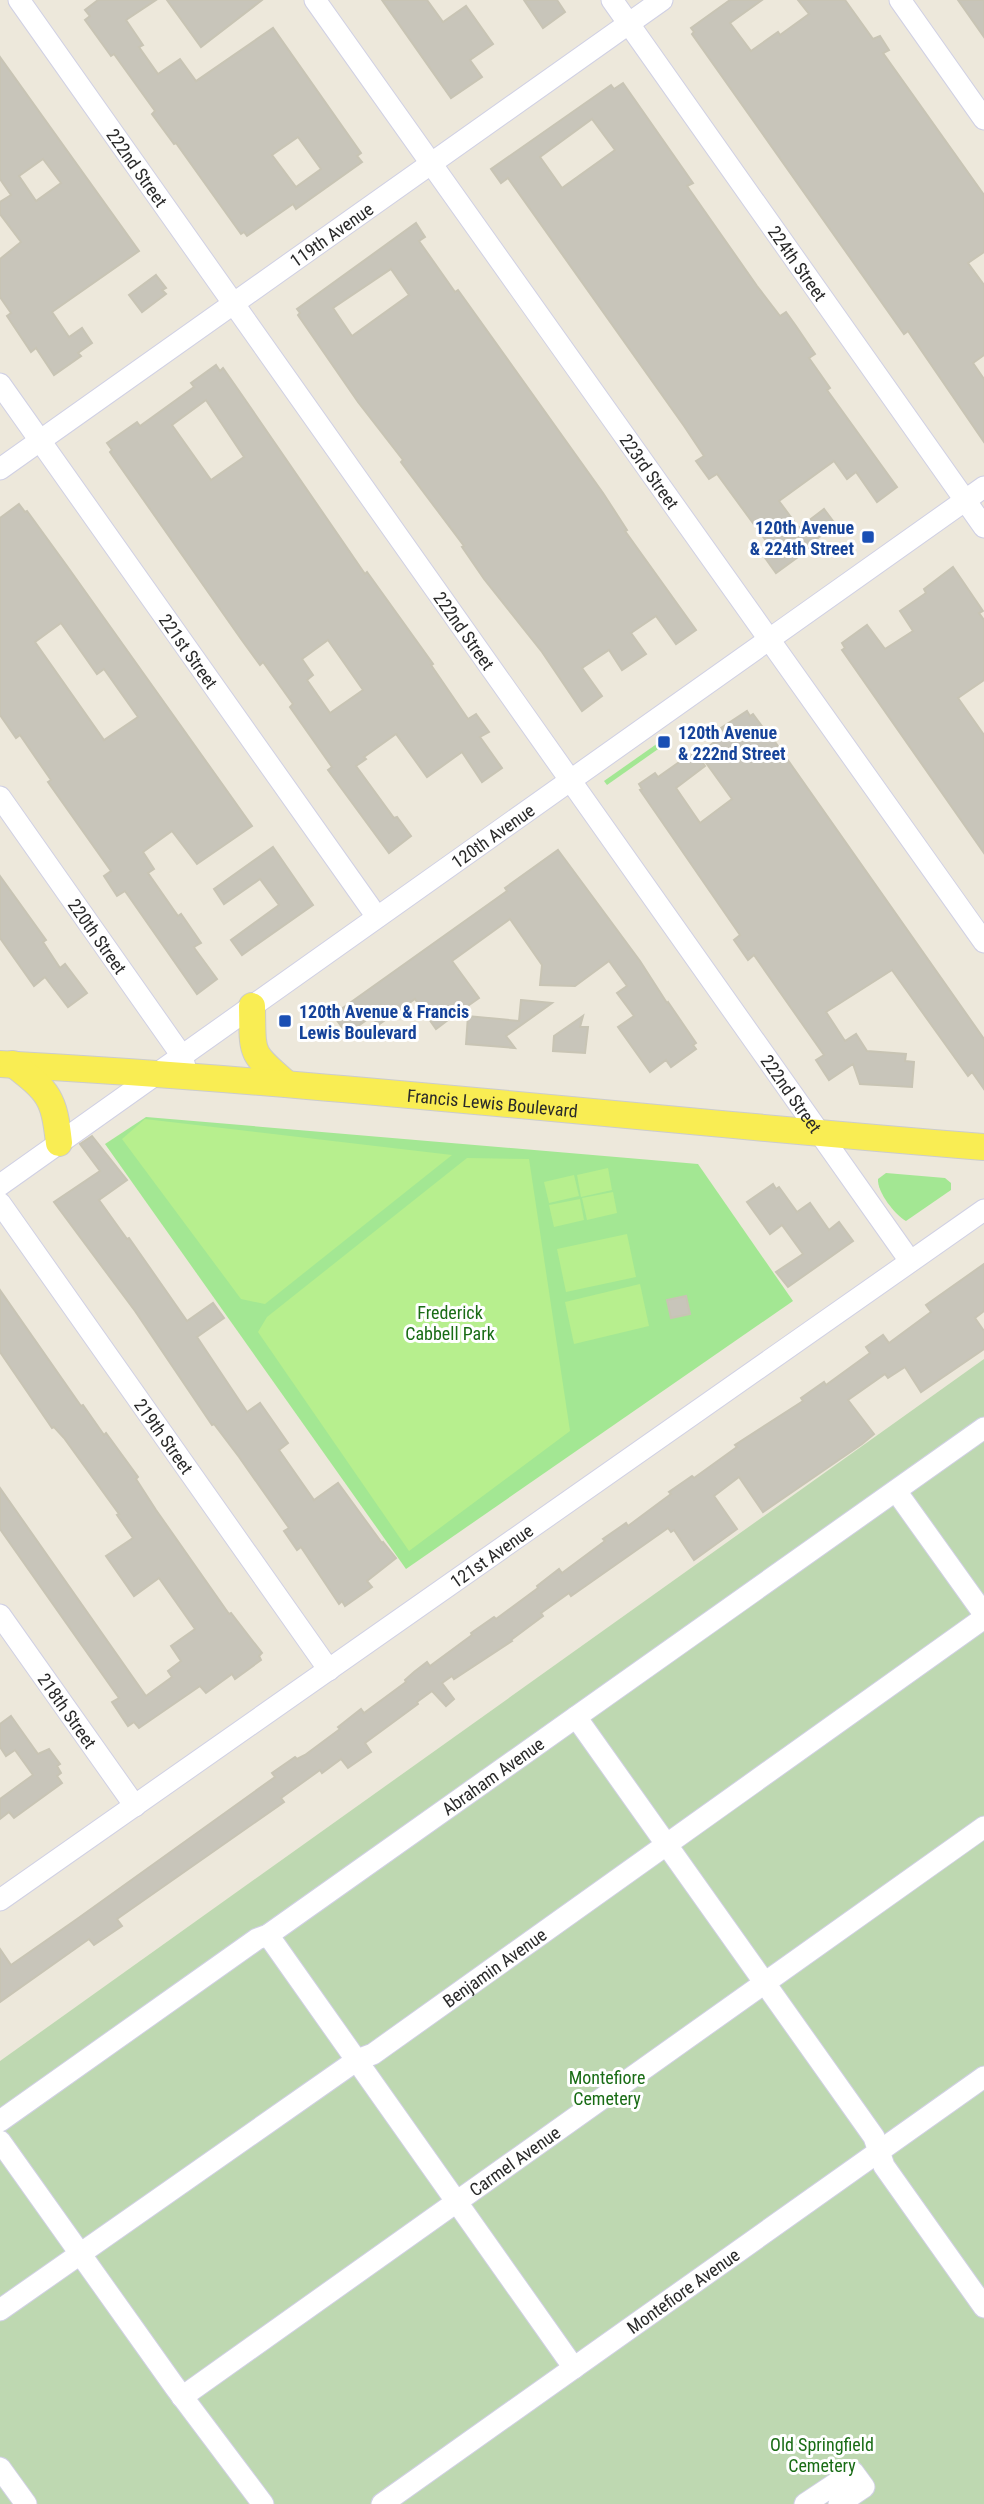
<svg xmlns="http://www.w3.org/2000/svg" width="984" height="2504" font-family="'Roboto Condensed',sans-serif">
  <rect width="100%" height="100%" fill="#ede8db"/>
  <g fill="#a3e793">
    <path d="M 668,736 L 671,740 L 607,785 L 604,781 Z"/>
    <path d="M 146,1117 L 698,1164 L 793,1301 L 406,1569 L 105,1144 Z"/>
    <path d="M 886,1173 L 945,1178 L 951,1183 L 951,1190 L 906,1221 C 895,1215 877,1192 878,1179 Z"/>
  </g>
  <path fill="#bed8b1" d="M 984,1359 L 984,2504 L 0,2504 L 0,2061 Z"/>
  <g fill="#b7ef8e">
    <path d="M 145,1119 L 452,1155 L 265,1304 L 241,1299 L 122,1139 Z"/>
    <path d="M 467,1158 L 529,1159 L 570,1431 L 409,1551 L 258,1332 L 267,1317 Z"/>
    <path d="M 608,1168 L 612,1190 L 581,1197 L 577,1175 Z"/>
    <path d="M 574,1175 L 579,1196 L 549,1203 L 544,1182 Z"/>
    <path d="M 613,1192 L 617,1213 L 587,1220 L 582,1198 Z"/>
    <path d="M 580,1199 L 584,1220 L 554,1227 L 549,1205 Z"/>
    <path d="M 627,1234 L 636,1277 L 566,1292 L 557,1249 Z"/>
    <path d="M 640,1284 L 649,1326 L 574,1344 L 565,1302 Z"/>
  </g>
  <g fill="#c8c5ba" stroke="#c8c4b4" stroke-width="2" fill-rule="evenodd">
    <path d="M 98,0 L 156,0 L 126,20 L 143,45 L 139,47 L 158,74 L 180,59 L 196,81 L 273,28 L 361,153 L 357,156 L 362,162 L 296,209 L 293,204 L 247,236 L 244,232 L 241,234 L 176,143 L 174,144 L 152,114 L 155,111 L 119,61 L 114,54 L 111,56 L 85,20 L 90,16 L 85,10 ZM 298,137 L 321,169 L 296,187 L 272,155 Z"/>
    <path d="M 167,0 L 262,0 L 201,47 Z"/>
    <path d="M 382,0 L 427,0 L 443,22 L 466,6 L 493,44 L 470,60 L 482,77 L 451,98 Z"/>
    <path d="M 524,0 L 557,0 L 565,12 L 543,28 Z"/>
    <path d="M 730,0 L 762,0 L 730,23 L 751,51 L 778,32 L 780,35 L 809,14 L 798,0 L 845,0 L 873,39 L 880,36 L 889,50 L 883,53 L 984,195 L 984,252 L 968,263 L 984,285 L 984,355 L 973,363 L 984,379 L 984,442 L 908,331 L 904,334 L 692,34 L 694,32 L 691,28 Z"/>
    <path d="M 958,0 L 984,0 L 984,37 Z"/>
    <path d="M 0,57 L 139,251 L 52,312 L 69,337 L 82,328 L 92,343 L 78,353 L 81,356 L 54,375 L 36,348 L 31,352 L 7,316 L 11,313 L 0,297 L 0,259 L 21,242 L 0,214 L 0,202 L 11,195 L 0,179 ZM 43,159 L 61,183 L 36,201 L 19,176 Z"/>
    <path d="M 623,83 L 693,183 L 687,186 L 757,286 L 780,316 L 786,312 L 796,326 L 815,354 L 809,358 L 830,388 L 827,390 L 897,487 L 877,502 L 856,472 L 847,479 L 834,461 L 779,501 L 799,528 L 824,509 L 836,525 L 807,546 L 809,549 L 776,573 L 763,555 L 772,549 L 717,474 L 709,479 L 696,461 L 704,456 L 684,426 L 508,178 L 501,183 L 491,169 L 611,85 L 614,89 ZM 592,119 L 615,150 L 562,188 L 540,157 Z"/>
    <path d="M 416,223 L 425,237 L 419,241 L 455,292 L 458,290 L 603,493 L 627,530 L 625,531 L 696,630 L 676,644 L 656,616 L 631,633 L 646,654 L 622,670 L 609,650 L 582,668 L 602,696 L 582,711 L 542,652 L 484,579 L 462,547 L 464,546 L 401,462 L 403,460 L 358,402 L 298,315 L 300,313 L 297,309 ZM 391,269 L 409,295 L 352,336 L 333,308 Z"/>
    <path d="M 156,275 L 166,288 L 162,290 L 166,294 L 142,312 L 129,295 Z"/>
    <path d="M 216,365 L 220,371 L 223,368 L 237,388 L 365,574 L 367,572 L 433,664 L 431,665 L 468,719 L 476,714 L 489,732 L 480,737 L 502,768 L 482,782 L 462,752 L 427,777 L 396,734 L 364,757 L 366,759 L 356,766 L 394,818 L 397,817 L 411,836 L 389,853 L 328,770 L 332,767 L 290,707 L 293,704 L 263,662 L 260,665 L 241,639 L 110,452 L 112,450 L 107,443 L 137,422 L 140,426 L 194,387 L 191,383 ZM 206,400 L 244,457 L 211,480 L 172,425 ZM 328,640 L 363,690 L 330,713 L 307,680 L 313,675 L 302,659 Z"/>
    <path d="M 19,504 L 25,512 L 27,511 L 67,566 L 252,826 L 197,864 L 172,831 L 143,852 L 154,869 L 148,873 L 178,916 L 181,914 L 201,943 L 194,947 L 195,949 L 217,979 L 197,994 L 125,891 L 117,896 L 104,876 L 111,871 L 48,782 L 51,780 L 20,735 L 16,738 L 0,715 L 0,518 ZM 61,623 L 97,674 L 104,669 L 138,717 L 104,740 L 35,642 Z"/>
    <path d="M 953,567 L 983,611 L 979,613 L 984,620 L 984,680 L 958,698 L 984,735 L 984,853 L 842,650 L 845,648 L 842,643 L 867,625 L 885,649 L 913,631 L 900,611 L 926,593 L 924,589 Z"/>
    <path d="M 747,711 L 750,716 L 753,714 L 772,740 L 773,739 L 984,1039 L 984,1089 L 972,1072 L 968,1076 L 892,970 L 826,1012 L 845,1041 L 856,1034 L 867,1051 L 906,1054 L 905,1061 L 914,1062 L 912,1087 L 860,1084 L 853,1064 L 829,1080 L 816,1060 L 824,1055 L 754,955 L 748,960 L 734,940 L 740,935 L 640,790 L 642,789 L 639,784 L 655,773 L 658,777 L 695,751 L 705,766 L 676,788 L 700,823 L 732,799 L 699,753 L 726,734 L 721,728 Z"/>
    <path d="M 273,847 L 313,905 L 242,955 L 231,940 L 279,905 L 260,879 L 224,904 L 214,889 Z"/>
    <path d="M 558,850 L 640,961 L 667,1003 L 668,1002 L 696,1043 L 693,1045 L 696,1049 L 671,1067 L 666,1060 L 650,1072 L 618,1027 L 634,1016 L 617,993 L 627,986 L 609,961 L 575,986 L 540,985 L 542,965 L 510,919 L 452,961 L 479,998 L 452,1017 L 436,1029 L 415,999 L 378,1025 L 372,1016 L 347,1034 L 333,1015 L 507,891 L 505,888 Z"/>
    <path d="M 0,876 L 46,940 L 43,942 L 60,968 L 65,964 L 87,993 L 68,1007 L 45,977 L 34,986 L 0,938 Z"/>
    <path d="M 521,1000 L 552,1003 L 506,1036 L 515,1048 L 466,1044 L 468,1016 L 519,1021 Z"/>
    <path d="M 583,1016 L 580,1027 L 588,1027 L 585,1053 L 553,1051 L 554,1036 Z"/>
    <path d="M 92,1136 L 127,1180 L 99,1200 L 127,1239 L 129,1238 L 187,1321 L 213,1303 L 224,1318 L 197,1337 L 247,1412 L 260,1403 L 288,1443 L 279,1450 L 314,1500 L 338,1483 L 382,1543 L 383,1542 L 396,1558 L 367,1581 L 372,1587 L 345,1606 L 342,1601 L 339,1604 L 301,1547 L 297,1550 L 284,1531 L 289,1528 L 239,1457 L 214,1424 L 212,1425 L 135,1311 L 54,1202 L 100,1171 L 80,1144 Z"/>
    <path d="M 773,1184 L 776,1189 L 779,1187 L 797,1212 L 810,1203 L 829,1230 L 839,1222 L 853,1241 L 788,1287 L 776,1272 L 803,1254 L 782,1225 L 770,1234 L 747,1202 Z"/>
    <path d="M 984,1264 L 984,1311 L 975,1318 L 984,1331 L 984,1349 L 921,1392 L 905,1367 L 888,1378 L 885,1374 L 848,1400 L 874,1434 L 862,1444 L 763,1512 L 739,1477 L 714,1496 L 737,1529 L 694,1560 L 674,1530 L 671,1532 L 668,1528 L 571,1596 L 569,1593 L 541,1613 L 543,1616 L 511,1640 L 512,1641 L 454,1679 L 452,1676 L 442,1683 L 454,1699 L 446,1706 L 432,1691 L 417,1702 L 418,1704 L 365,1743 L 371,1752 L 348,1768 L 341,1759 L 322,1773 L 320,1770 L 281,1798 L 284,1802 L 117,1919 L 122,1926 L 94,1945 L 89,1939 L 0,2002 L 0,1949 L 11,1965 L 77,1919 L 275,1777 L 272,1773 L 295,1757 L 297,1759 L 305,1755 L 340,1729 L 338,1727 L 361,1709 L 364,1713 L 406,1682 L 405,1680 L 414,1672 L 427,1662 L 430,1666 L 472,1635 L 471,1633 L 494,1617 L 496,1619 L 538,1588 L 537,1586 L 559,1569 L 562,1573 L 605,1541 L 603,1539 L 626,1523 L 628,1526 L 671,1494 L 669,1492 L 692,1476 L 694,1478 L 737,1447 L 735,1445 L 803,1401 L 801,1398 L 824,1382 L 826,1385 L 870,1353 L 866,1347 L 883,1335 L 889,1343 L 931,1312 L 926,1305 Z"/>
    <path d="M 0,1290 L 81,1406 L 83,1405 L 104,1435 L 106,1433 L 138,1477 L 136,1479 L 156,1510 L 229,1614 L 231,1613 L 262,1653 L 259,1656 L 261,1660 L 235,1679 L 232,1674 L 206,1693 L 200,1686 L 139,1728 L 134,1722 L 128,1726 L 112,1702 L 119,1698 L 0,1529 L 0,1488 L 146,1696 L 172,1677 L 168,1671 L 181,1661 L 171,1646 L 195,1629 L 159,1578 L 134,1596 L 106,1556 L 133,1538 L 117,1515 L 119,1514 L 64,1438 L 54,1427 L 52,1428 L 0,1352 Z"/>
    <path d="M 686,1296 L 690,1314 L 671,1318 L 667,1300 Z"/>
    <path d="M 11,1716 L 38,1754 L 49,1749 L 60,1764 L 57,1766 L 61,1773 L 57,1776 L 62,1783 L 14,1818 L 9,1812 L 0,1819 L 0,1799 L 33,1775 L 15,1750 L 6,1756 L 0,1747 L 0,1724 Z"/>
  </g>
  <g fill="none" stroke-linecap="round" stroke-linejoin="round">
    <g stroke="#d0d0e4" stroke-width="23">
      <g id="minor">
        <path id="s1" d="M 19,0 L 910,1261"/>
        <path id="s2" d="M 315,0 L 984,942"/>
        <path id="s3" d="M 612,0 L 984,527"/>
        <path d="M 900,0 L 984,119"/>
        <path id="s4" d="M 0,384 L 377,917"/>
        <path id="s5" d="M 0,469 L 662,0"/>
        <path id="s6" d="M 0,797 L 182,1056 L 185,1067"/>
        <path id="s7" d="M 0,1185 L 984,487"/>
        <path id="s8" d="M 0,1203 L 329,1670"/>
        <path d="M 896,1491 L 984,1614"/>
        <path id="s9" d="M 0,1615 L 135,1806"/>
        <path d="M 576,1717 L 874,2137 L 884,2166 L 984,2307"/>
        <path id="s10" d="M 0,1900 L 984,1210"/>
        <path d="M 268,1935 L 574,2368"/>
        <path id="s11" d="M 0,2121 L 257,1939 L 268,1935 L 984,1428"/>
        <path d="M 0,2141 L 175,2387 L 263,2504"/>
        <path id="s12" d="M 0,2310 L 357,2060 L 373,2054 L 984,1618"/>
        <path id="s13" d="M 182,2397 L 984,1827"/>
        <path d="M 0,2468 L 26,2504"/>
        <path id="s14" d="M 382,2504 L 984,2077"/>
        <path d="M 805,2504 L 853,2472 L 864,2487 L 839,2504"/>
      </g>
    </g>
    <g stroke="#ccc" stroke-width="28">
      <g id="major">
        <path d="M 252,1006 C 253,1056 249,1051 287,1084"/>
        <path id="s15" d="M 0,1064 C 329,1082 656,1121 984,1147"/>
        <path d="M 13,1064 C 49,1092 54,1097 59,1143"/>
      </g>
    </g>
    <use href="#minor" stroke="#fff" stroke-width="21"/>
    <use href="#major" stroke="#f9ed53" stroke-width="26"/>
  </g>
  <g fill="#1a4fb4" stroke="#fff" stroke-width="2.5">
    <rect x="861" y="530" width="14" height="14" rx="3.5"/>
    <rect x="657" y="735" width="14" height="14" rx="3.5"/>
    <rect x="278" y="1014" width="14" height="14" rx="3.5"/>
  </g>
  <g text-anchor="middle" dominant-baseline="central" stroke-width="6" stroke-linejoin="round" paint-order="stroke">
    <g font-size="18" fill="#2a2a2a" stroke="#fff">
      <text stroke="none"><textPath href="#s1" startOffset="205">222nd Street</textPath></text>
      <text stroke="none"><textPath href="#s5" startOffset="406">119th Avenue</textPath></text>
      <text stroke="none"><textPath href="#s3" startOffset="322">224th Street</textPath></text>
      <text stroke="none"><textPath href="#s2" startOffset="578">223rd Street</textPath></text>
      <text stroke="none"><textPath href="#s1" startOffset="772">222nd Street</textPath></text>
      <text stroke="none"><textPath href="#s4" startOffset="327">221st Street</textPath></text>
      <text stroke="none"><textPath href="#s7" startOffset="604">120th Avenue</textPath></text>
      <text stroke="none"><textPath href="#s6" startOffset="170">220th Street</textPath></text>
      <text stroke="none"><textPath href="#s1" startOffset="1339">222nd Street</textPath></text>
      <text stroke="none"><textPath href="#s15" startOffset="494">Francis Lewis Boulevard</textPath></text>
      <text stroke="none"><textPath href="#s8" startOffset="285">219th Street</textPath></text>
      <text stroke="none"><textPath href="#s10" startOffset="600">121st Avenue</textPath></text>
      <text stroke="none"><textPath href="#s9" startOffset="117">218th Street</textPath></text>
      <text stroke="none"><textPath href="#s11" startOffset="602">Abraham Avenue</textPath></text>
      <text stroke="none"><textPath href="#s12" startOffset="602">Benjamin Avenue</textPath></text>
      <text stroke="none"><textPath href="#s13" startOffset="408">Carmel Avenue</textPath></text>
      <text stroke="none"><textPath href="#s14" startOffset="369">Montefiore Avenue</textPath></text>
    </g>
    <g font-size="18" font-weight="bold" fill="#164399" stroke="#fff" text-anchor="start">
      <text x="854" y="527" text-anchor="end">120th Avenue<tspan x="854" dy="21">&amp; 224th Street</tspan></text>
      <text x="678" y="732">120th Avenue<tspan x="678" dy="21">&amp; 222nd Street</tspan></text>
      <text x="299" y="1011">120th Avenue &amp; Francis<tspan x="299" dy="21">Lewis Boulevard</tspan></text>
    </g>
    <g font-size="18" fill="#196c15" stroke="#fff">
      <text x="450" y="1312">Frederick<tspan x="450" dy="21">Cabbell Park</tspan></text>
      <text x="607" y="2077">Montefiore<tspan x="607" dy="21">Cemetery</tspan></text>
      <text x="822" y="2444">Old Springfield<tspan x="822" dy="21">Cemetery</tspan></text>
    </g>
  </g>
</svg>
